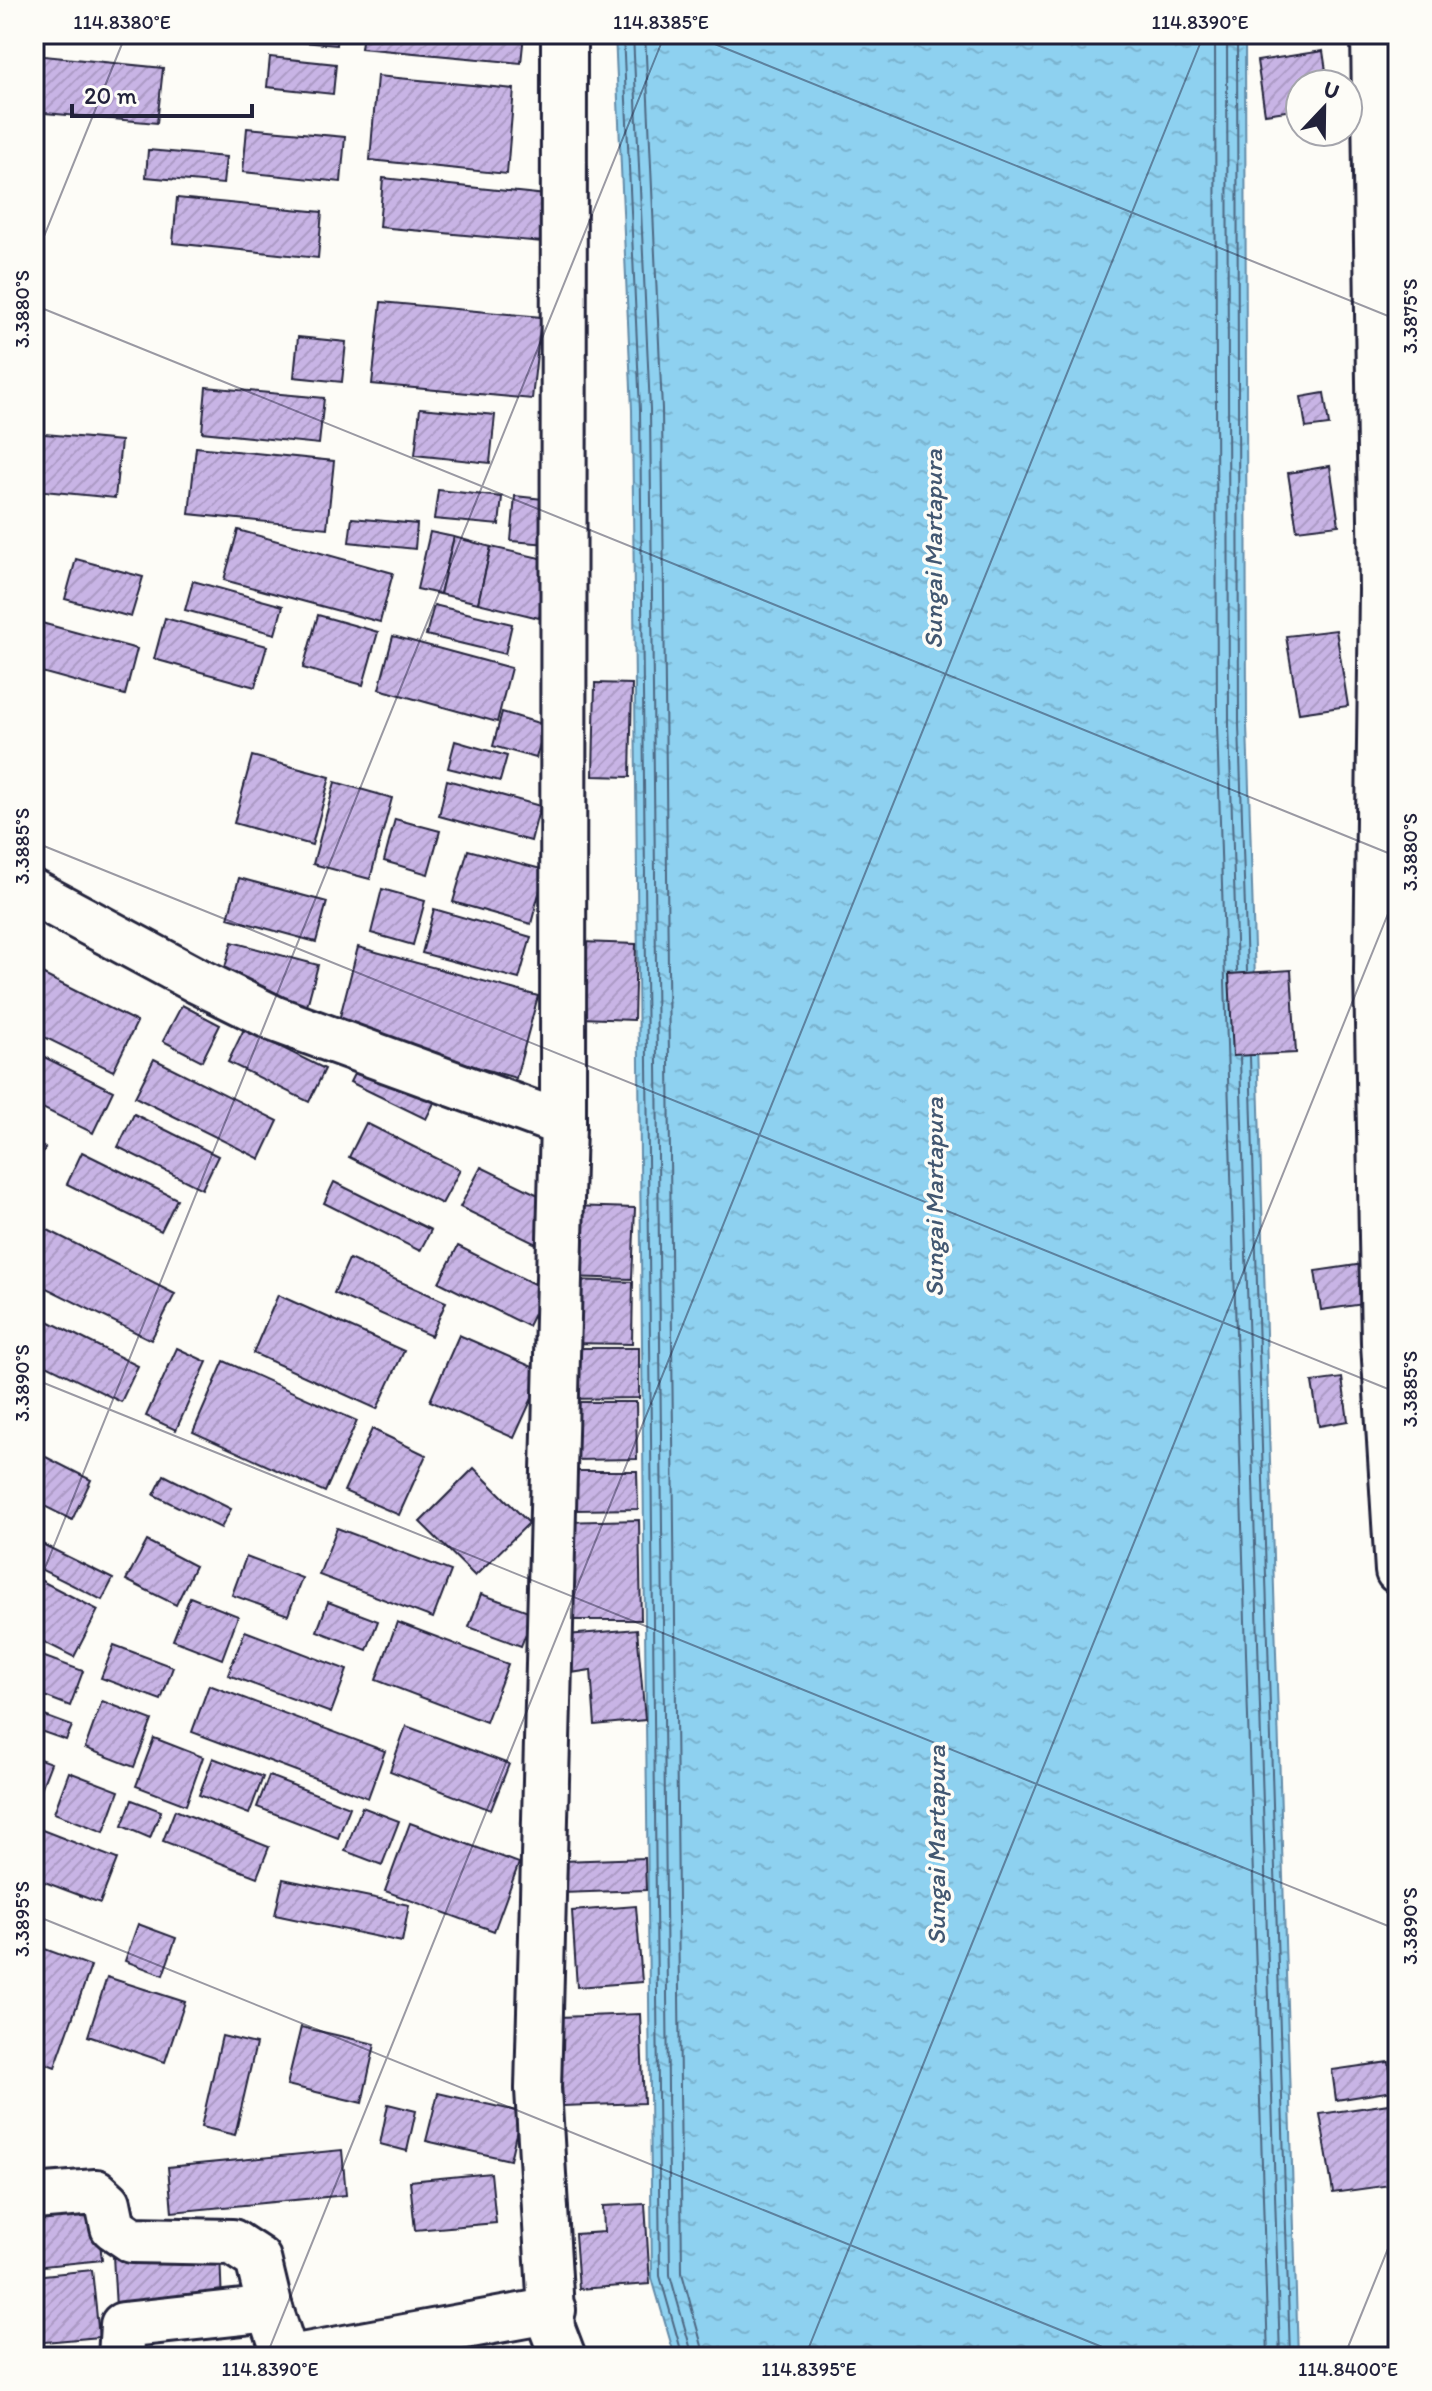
<svg xmlns="http://www.w3.org/2000/svg" width="1432" height="2391" font-family="Itim,sans-serif">
  <defs>
    <pattern id="water-ripples" width="26" height="14" patternUnits="userSpaceOnUse" patternTransform="scale(2)"><rect width="26" height="14" fill="#8ed1f0"/><path d="M2 4q2-2 4 0t4 0M15 11q2-2 4 0t4 0" fill="none" stroke="#7ab3cf"/></pattern>
    <pattern id="building-hatch" width="6" height="6" patternUnits="userSpaceOnUse" patternTransform="scale(2)"><rect width="6" height="6" fill="#c8b4e5"/><path d="M-1 1l2-2M0 6l6-6M5 7l2-2" fill="none" stroke="#ac9ac5"/></pattern>
  </defs>
  <rect width="100%" height="100%" fill="#fdfcf7"/>
  <filter id="ink" filterUnits="userSpaceOnUse"><feTurbulence type="fractalNoise" baseFrequency=".0125" numOctaves="2"/><feDisplacementMap in="SourceGraphic" scale="16" xChannelSelector="R" yChannelSelector="G"/><feConvolveMatrix kernelMatrix="1 2 1 2 8 2 1 2 1" color-interpolation-filters="sRGB"/></filter>
  <g filter="url(#ink)">
    <path fill="url(#water-ripples)" stroke="#638ba8" stroke-width="2" d="M 615,34 L 1245,34 L 1247,725 L 1298,2357 L 675,2357 L 652,2278 L 632,410 Z"/>
    <g fill="none" stroke-linecap="round" stroke-linejoin="round">
      <g stroke="#4d6883" stroke-width="2">
        <path d="M 623,34 L 640,410 L 660,2276 L 683,2357"/>
        <path d="M 633,34 L 650,409 L 670,2275 L 693,2357"/>
        <path d="M 645,34 L 662,409 L 682,2273 L 705,2357"/>
        <path d="M 1215,34 L 1217,725 L 1268,2357"/>
        <path d="M 1227,34 L 1229,725 L 1237,971"/>
        <path d="M 1237,34 L 1239,725 L 1247,971"/>
        <path d="M 1250,1057 L 1290,2357"/>
        <path d="M 1240,1058 L 1280,2357"/>
      </g>
    </g>
    <g fill="url(#building-hatch)" stroke="#22223b" stroke-width="2">
      <path d="M 109,34 L 207,34 L 206,44 Z"/>
      <path d="M 256,34 L 337,34 L 336,45 L 256,38 Z"/>
      <path d="M 363,34 L 524,34 L 521,63 L 361,48 Z"/>
      <path d="M 1323,51 L 1328,84 L 1300,84 L 1300,109 L 1265,114 L 1257,61 Z"/>
      <path d="M 34,55 L 163,68 L 157,123 L 34,112 Z"/>
      <path d="M 270,57 L 336,64 L 333,94 L 267,87 Z"/>
      <path d="M 377,76 L 514,89 L 507,174 L 370,160 Z"/>
      <path d="M 247,128 L 345,137 L 341,182 L 243,172 Z"/>
      <path d="M 34,144 L 44,145 L 39,201 L 34,201 Z"/>
      <path d="M 148,150 L 226,157 L 223,184 L 146,177 Z"/>
      <path d="M 383,178 L 546,195 L 542,242 L 379,227 Z"/>
      <path d="M 177,198 L 322,212 L 318,258 L 173,243 Z"/>
      <path d="M 381,302 L 541,317 L 532,399 L 372,384 Z"/>
      <path d="M 298,337 L 346,342 L 342,382 L 294,377 Z"/>
      <path d="M 206,387 L 324,398 L 319,444 L 202,432 Z"/>
      <path d="M 1324,393 L 1329,425 L 1306,428 L 1301,397 Z"/>
      <path d="M 420,408 L 495,415 L 490,463 L 415,455 Z"/>
      <path d="M 34,433 L 121,441 L 115,498 L 34,490 Z"/>
      <path d="M 196,447 L 334,461 L 327,528 L 189,514 Z"/>
      <path d="M 1330,466 L 1339,525 L 1297,530 L 1288,473 Z"/>
      <path d="M 438,490 L 502,497 L 499,525 L 434,519 Z"/>
      <path d="M 515,496 L 552,500 L 548,544 L 511,541 Z"/>
      <path d="M 352,518 L 417,524 L 415,549 L 349,542 Z"/>
      <path d="M 238,530 L 393,573 L 380,622 L 224,580 Z"/>
      <path d="M 430,532 L 454,537 L 440,594 L 417,589 Z"/>
      <path d="M 454,537 L 491,547 L 478,603 L 440,594 Z"/>
      <path d="M 491,547 L 553,561 L 539,618 L 478,603 Z"/>
      <path d="M 76,559 L 143,577 L 131,617 L 65,599 Z"/>
      <path d="M 193,581 L 283,606 L 275,634 L 185,610 Z"/>
      <path d="M 434,605 L 512,624 L 505,654 L 426,635 Z"/>
      <path d="M 318,615 L 378,632 L 363,685 L 303,668 Z"/>
      <path d="M 165,618 L 267,646 L 255,687 L 154,659 Z"/>
      <path d="M 38,622 L 137,649 L 125,695 L 34,670 L 34,637 Z"/>
      <path d="M 1336,630 L 1348,706 L 1299,713 L 1286,636 Z"/>
      <path d="M 393,636 L 511,668 L 497,722 L 379,689 Z"/>
      <path d="M 595,683 L 632,684 L 630,777 L 593,776 Z"/>
      <path d="M 502,712 L 545,725 L 536,758 L 493,746 Z"/>
      <path d="M 455,741 L 507,756 L 500,781 L 448,768 Z"/>
      <path d="M 252,756 L 330,777 L 312,845 L 234,823 Z"/>
      <path d="M 447,780 L 540,806 L 531,841 L 439,816 Z"/>
      <path d="M 335,782 L 392,798 L 370,879 L 313,864 Z"/>
      <path d="M 395,819 L 440,831 L 428,874 L 384,861 Z"/>
      <path d="M 468,850 L 545,870 L 531,924 L 453,902 Z"/>
      <path d="M 239,878 L 327,902 L 316,942 L 228,918 Z"/>
      <path d="M 382,889 L 425,901 L 413,945 L 371,933 Z"/>
      <path d="M 434,909 L 531,937 L 519,979 L 422,953 Z"/>
      <path d="M 232,942 L 318,965 L 307,1006 L 221,982 Z"/>
      <path d="M 582,942 L 636,944 L 634,1020 L 580,1018 Z"/>
      <path d="M 358,947 L 538,996 L 516,1078 L 337,1028 Z"/>
      <path d="M 34,970 L 137,1022 L 113,1071 L 34,1032 Z"/>
      <path d="M 1291,970 L 1296,1053 L 1233,1056 L 1229,974 Z"/>
      <path d="M 182,1005 L 220,1025 L 202,1061 L 163,1041 Z"/>
      <path d="M 244,1029 L 325,1069 L 309,1102 L 228,1062 Z"/>
      <path d="M 34,1052 L 113,1091 L 93,1133 L 34,1104 Z"/>
      <path d="M 362,1058 L 438,1095 L 426,1119 L 350,1082 Z"/>
      <path d="M 154,1059 L 278,1121 L 260,1159 L 135,1097 Z"/>
      <path d="M 134,1114 L 218,1156 L 202,1189 L 118,1147 Z"/>
      <path d="M 366,1123 L 460,1170 L 442,1204 L 349,1157 Z"/>
      <path d="M 34,1143 L 45,1148 L 34,1171 Z"/>
      <path d="M 82,1152 L 177,1199 L 161,1231 L 67,1184 Z"/>
      <path d="M 481,1167 L 557,1204 L 536,1244 L 460,1207 Z"/>
      <path d="M 334,1182 L 431,1230 L 420,1251 L 324,1203 Z"/>
      <path d="M 571,1206 L 635,1208 L 632,1279 L 569,1277 Z"/>
      <path d="M 34,1223 L 175,1294 L 151,1340 L 34,1282 Z"/>
      <path d="M 458,1246 L 546,1290 L 528,1326 L 439,1282 Z"/>
      <path d="M 349,1259 L 446,1302 L 431,1336 L 334,1293 Z"/>
      <path d="M 1364,1264 L 1371,1303 L 1321,1310 L 1315,1271 Z"/>
      <path d="M 569,1280 L 633,1282 L 632,1344 L 567,1343 Z"/>
      <path d="M 278,1295 L 404,1351 L 377,1409 L 253,1353 Z"/>
      <path d="M 34,1314 L 138,1366 L 121,1402 L 34,1359 Z"/>
      <path d="M 459,1335 L 544,1372 L 514,1438 L 430,1401 Z"/>
      <path d="M 177,1348 L 207,1362 L 176,1430 L 146,1416 Z"/>
      <path d="M 564,1348 L 639,1348 L 639,1398 L 565,1399 Z"/>
      <path d="M 224,1361 L 357,1421 L 325,1492 L 193,1432 Z"/>
      <path d="M 1342,1378 L 1348,1421 L 1319,1426 L 1312,1382 Z"/>
      <path d="M 574,1402 L 636,1402 L 637,1459 L 574,1460 Z"/>
      <path d="M 372,1429 L 426,1455 L 399,1515 L 344,1491 Z"/>
      <path d="M 34,1451 L 91,1480 L 72,1520 L 34,1501 Z"/>
      <path d="M 474,1468 L 529,1523 L 475,1576 L 420,1522 Z"/>
      <path d="M 576,1471 L 637,1471 L 638,1509 L 577,1510 Z"/>
      <path d="M 164,1475 L 231,1509 L 221,1528 L 154,1495 Z"/>
      <path d="M 639,1520 L 641,1620 L 562,1620 L 561,1522 Z"/>
      <path d="M 337,1528 L 451,1571 L 433,1618 L 319,1575 Z"/>
      <path d="M 34,1540 L 113,1579 L 102,1600 L 34,1566 Z"/>
      <path d="M 147,1541 L 195,1566 L 176,1605 L 126,1580 Z"/>
      <path d="M 246,1557 L 302,1578 L 288,1615 L 232,1595 Z"/>
      <path d="M 34,1577 L 98,1610 L 74,1657 L 34,1637 Z"/>
      <path d="M 481,1594 L 534,1613 L 521,1646 L 469,1627 Z"/>
      <path d="M 190,1597 L 238,1616 L 222,1659 L 173,1640 Z"/>
      <path d="M 328,1602 L 378,1621 L 367,1650 L 317,1631 Z"/>
      <path d="M 397,1622 L 508,1664 L 486,1722 L 376,1680 Z"/>
      <path d="M 637,1629 L 645,1720 L 595,1725 L 591,1670 L 571,1673 L 567,1635 Z"/>
      <path d="M 245,1631 L 347,1670 L 331,1713 L 228,1675 Z"/>
      <path d="M 114,1645 L 173,1667 L 161,1700 L 101,1678 Z"/>
      <path d="M 34,1653 L 83,1671 L 70,1706 L 34,1692 Z"/>
      <path d="M 209,1685 L 385,1751 L 368,1798 L 192,1732 Z"/>
      <path d="M 102,1701 L 152,1720 L 134,1767 L 85,1748 Z"/>
      <path d="M 42,1715 L 72,1726 L 66,1740 L 37,1730 Z"/>
      <path d="M 406,1726 L 509,1764 L 491,1810 L 390,1771 Z"/>
      <path d="M 154,1738 L 203,1757 L 186,1805 L 136,1786 Z"/>
      <path d="M 34,1757 L 51,1763 L 35,1805 L 34,1805 Z"/>
      <path d="M 213,1758 L 263,1777 L 249,1814 L 199,1795 Z"/>
      <path d="M 69,1772 L 119,1791 L 104,1832 L 54,1813 Z"/>
      <path d="M 269,1776 L 350,1807 L 338,1838 L 257,1807 Z"/>
      <path d="M 132,1800 L 161,1811 L 150,1838 L 122,1826 Z"/>
      <path d="M 362,1807 L 399,1821 L 382,1865 L 345,1851 Z"/>
      <path d="M 175,1810 L 269,1847 L 257,1877 L 163,1841 Z"/>
      <path d="M 410,1823 L 519,1863 L 494,1931 L 385,1891 Z"/>
      <path d="M 37,1828 L 117,1859 L 100,1903 L 34,1878 L 34,1836 Z"/>
      <path d="M 645,1858 L 646,1890 L 562,1893 L 562,1861 Z"/>
      <path d="M 283,1879 L 409,1905 L 402,1942 L 275,1915 Z"/>
      <path d="M 636,1906 L 642,1982 L 577,1987 L 572,1911 Z"/>
      <path d="M 138,1924 L 176,1938 L 163,1975 L 125,1961 Z"/>
      <path d="M 34,1945 L 91,1966 L 55,2067 L 34,2059 Z"/>
      <path d="M 107,1977 L 185,2002 L 165,2062 L 88,2036 Z"/>
      <path d="M 640,2014 L 644,2103 L 563,2106 L 559,2017 Z"/>
      <path d="M 301,2027 L 375,2044 L 362,2103 L 287,2085 Z"/>
      <path d="M 222,2036 L 256,2044 L 235,2135 L 201,2127 Z"/>
      <path d="M 1389,2062 L 1393,2091 L 1336,2100 L 1332,2070 Z"/>
      <path d="M 438,2093 L 521,2112 L 510,2160 L 426,2141 Z"/>
      <path d="M 388,2104 L 416,2111 L 407,2151 L 380,2144 Z"/>
      <path d="M 1389,2104 L 1398,2162 L 1398,2184 L 1333,2193 L 1320,2114 Z"/>
      <path d="M 342,2150 L 346,2195 L 172,2212 L 168,2167 Z"/>
      <path d="M 491,2173 L 496,2223 L 415,2230 L 410,2181 Z"/>
      <path d="M 645,2204 L 650,2284 L 579,2289 L 575,2234 L 604,2232 L 603,2206 Z"/>
      <path d="M 96,2209 L 102,2260 L 34,2267 L 34,2214 Z"/>
      <path d="M 220,2252 L 222,2304 L 116,2308 L 113,2256 Z"/>
      <path d="M 92,2270 L 99,2337 L 34,2343 L 34,2276 Z"/>
    </g>
    <g fill="none" stroke-linecap="round" stroke-linejoin="round">
      <g stroke="#22223b" stroke-width="50">
        <g id="street">
          <path d="M 1374,34 L 1382,590 L 1377,971 L 1384,1343 L 1398,1571"/>
          <path d="M 34,893 L 198,981 L 275,1019 L 563,1124"/>
          <path d="M 34,2197 L 96,2192 L 108,2203 L 113,2227 L 132,2240 L 232,2242 L 258,2259 L 270,2309 L 286,2357"/>
          <path d="M 121,2357 L 123,2325 L 270,2309"/>
          <path d="M 296,2357 L 553,2310"/>
        </g>
      </g>
      <g stroke="#22223b" stroke-width="50">
        <path id="secondary" d="M 563,2357 L 552,2328 L 538,2089 L 563,1124 L 564,34"/>
      </g>
      <use href="#street" stroke="#fdfcf7" stroke-width="44"/>
      <use href="#secondary" stroke="#fdfcf7" stroke-width="44"/>
    </g>
  </g>
  <path fill="none" stroke="#22223b" stroke-width="2" stroke-opacity="0.45" d="M 690,34 L 1398,320M 34,261 L 126,34M 34,305 L 1398,857M 34,842 L 1398,1393M 34,1379 L 1398,1930M 34,1595 L 665,34M 34,1915 L 1127,2357M 266,2357 L 1204,34M 805,2357 L 1398,889M 1344,2357 L 1398,2224"/>
  <g text-anchor="middle" dominant-baseline="central" stroke-width="7" stroke-linejoin="round" paint-order="stroke">
    <g font-size="26" font-style="italic" fill="#425771" stroke="#fdfcf7">
      <text transform="translate(933 549) rotate(-90)">Sungai Martapura</text>
      <text transform="translate(934 1197) rotate(-90)">Sungai Martapura</text>
      <text transform="translate(936 1845) rotate(-90)">Sungai Martapura</text>
    </g>
  </g>
  <rect width="1432" height="2391" fill="none" stroke="#fdfcf7" stroke-width="88"/>
  <g transform="translate(1324 108) rotate(22)"><circle r="38" fill="#fdfcf7" stroke="#a5a5ac" stroke-width="2"/>
  <path d="M0-6L14 30L0 20L-14 30Z" fill="#22223b"/>
  <text y="-12" font-size="22" font-weight="bold" text-anchor="middle" fill="#22223b">U</text>
  </g>
  <path d="M72 104v12h180v-12" fill="none" stroke="#22223b" stroke-width="4"/>
  <text x="84" y="104" font-size="24" fill="#22223b" stroke="#fdfcf7" stroke-width="6" paint-order="stroke">20 m</text>
  <rect x="44" y="44" width="1344" height="2303" fill="none" stroke="#22223b" stroke-width="3"/>
  <g font-size="20" text-anchor="middle" fill="#22223b">
    <text x="122" y="29">114.8380°E</text>
    <text x="661" y="29">114.8385°E</text>
    <text x="1200" y="29">114.8390°E</text>
    <text transform="translate(22 309) rotate(-90)" y="7">3.3880°S</text>
    <text transform="translate(1410 316) rotate(-90)" y="7">3.3875°S</text>
    <text transform="translate(22 846) rotate(-90)" y="7">3.3885°S</text>
    <text transform="translate(1410 852) rotate(-90)" y="7">3.3880°S</text>
    <text transform="translate(22 1383) rotate(-90)" y="7">3.3890°S</text>
    <text transform="translate(1410 1389) rotate(-90)" y="7">3.3885°S</text>
    <text transform="translate(22 1919) rotate(-90)" y="7">3.3895°S</text>
    <text transform="translate(1410 1926) rotate(-90)" y="7">3.3890°S</text>
    <text x="270" y="2376">114.8390°E</text>
    <text x="809" y="2376">114.8395°E</text>
    <text x="1348" y="2376">114.8400°E</text>
  </g>
</svg>
